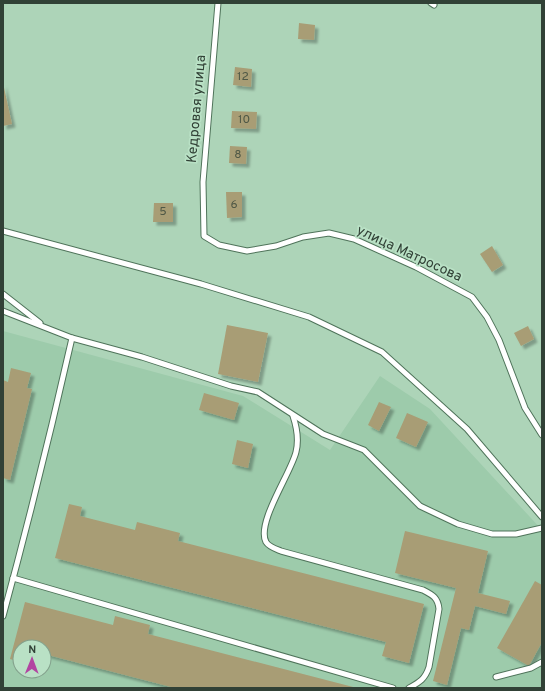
<svg xmlns="http://www.w3.org/2000/svg" width="545" height="691" font-family="Overpass,sans-serif">
  <defs>
    <filter id="shadow"><feDropShadow dx="3.5" dy="3.5" stdDeviation="1" flood-color="#0004"/></filter>
  </defs>
  <rect width="100%" height="100%" fill="#add4b8"/>
  <path fill="#9dcbab" fill-rule="evenodd" d="M 3,331 L 243,396 L 330,450 L 380,376 L 430,409 L 542,530 L 542,688 L 3,688 ZM 20,647 L 44,647 L 44,671 L 20,671 Z"/>
  <g fill="#a89d75" filter="url(#shadow)">
    <path d="M 299,23 L 315,25 L 314,40 L 298,39 Z"/>
    <path d="M 235,67 L 252,69 L 251,87 L 233,85 Z"/>
    <path d="M 3,83 L 12,124 L 3,126 Z"/>
    <path d="M 232,111 L 257,112 L 256,129 L 231,128 Z"/>
    <path d="M 230,146 L 247,147 L 246,164 L 229,163 Z"/>
    <path d="M 226,192 L 242,192 L 242,217 L 227,218 Z"/>
    <path d="M 154,203 L 173,203 L 173,222 L 153,222 Z"/>
    <path d="M 492,246 L 503,265 L 492,272 L 480,254 Z"/>
    <path d="M 227,325 L 268,333 L 258,382 L 218,374 Z"/>
    <path d="M 528,326 L 534,339 L 521,346 L 514,333 Z"/>
    <path d="M 11,368 L 31,373 L 27,388 L 32,389 L 10,480 L 3,478 L 3,380 L 8,382 Z"/>
    <path d="M 204,393 L 239,403 L 234,420 L 199,410 Z"/>
    <path d="M 379,402 L 391,407 L 379,431 L 368,425 Z"/>
    <path d="M 407,413 L 428,422 L 416,447 L 396,438 Z"/>
    <path d="M 237,440 L 253,444 L 248,468 L 232,464 Z"/>
    <path d="M 69,504 L 82,507 L 80,516 L 135,530 L 137,522 L 180,533 L 178,541 L 424,604 L 409,663 L 382,656 L 386,642 L 55,558 Z"/>
    <path d="M 405,531 L 488,551 L 478,593 L 510,601 L 506,614 L 475,606 L 469,630 L 461,628 L 447,685 L 433,681 L 456,588 L 395,573 Z"/>
    <path d="M 535,581 L 542,585 L 542,642 L 529,666 L 497,648 Z"/>
    <path d="M 25,602 L 113,625 L 115,616 L 150,625 L 148,634 L 357,688 L 175,688 L 44,654 L 44,647 L 20,647 L 20,662 L 10,659 Z"/>
  </g>
  <g fill="none" stroke-linecap="round" stroke-linejoin="round">
    <g stroke="#4f735a" stroke-width="7">
      <g id="service">
        <path d="M 218,3 L 203,182 L 204,236 L 219,245 L 247,251 L 276,246 L 303,237 L 329,233 L 354,239 L 416,267 L 472,297 L 487,317 L 499,340 L 525,408 L 542,435"/>
        <path d="M 431,3 L 434,5"/>
        <path d="M 3,231 L 201,284 L 309,317 L 382,352 L 467,429 L 542,517"/>
        <path d="M 3,294 L 40,323"/>
        <path d="M 3,311 L 72,338 L 142,357 L 231,386 L 258,392 L 323,434 L 364,450 L 420,506 L 458,524 L 492,534 L 516,534 L 542,528"/>
        <path d="M 293,416 C 297,428 299,440 296,452 C 291,473 256,523 266,542 C 269,547 276,549 281,551 L 423,590 C 433,595 438,598 439,609 L 429,667 C 425,679 420,682 409,688"/>
        <path d="M 13,578 L 393,688"/>
        <path d="M 3,616 C 28,524 51,431 72,338"/>
        <path d="M 496,677 L 531,668 L 542,662"/>
      </g>
    </g>
    <use href="#service" stroke="#fff" stroke-width="5"/>
  </g>
  <g text-anchor="middle" dominant-baseline="central" stroke-width="3.5" stroke-linejoin="round" paint-order="stroke">
    <g font-size="12" fill="#4f5846">
      <text x="243" y="77">12</text>
      <text x="244" y="120">10</text>
      <text x="238" y="155">8</text>
      <text x="234" y="205">6</text>
      <text x="163" y="212">5</text>
    </g>
    <g font-size="14" fill="#314136" stroke="#b9e1c5">
      <text transform="translate(197 109) rotate(-85)">Кедровая улица</text>
      <text transform="translate(409 254) rotate(25)">улица Матросова</text>
    </g>
  </g>
  <rect width="545" height="691" fill="none" stroke="#314136" stroke-width="8"/>
  <g transform="translate(32 659) rotate(1)"><circle r="19" fill="#b9e1c5" stroke="#83a18c"/>
  <path d="M0-3L7 15L0 10L-7 15Z" fill="#b244a1"/>
  <text y="-6" font-size="11" font-weight="bold" text-anchor="middle" fill="#314136">N</text>
  </g>
</svg>
